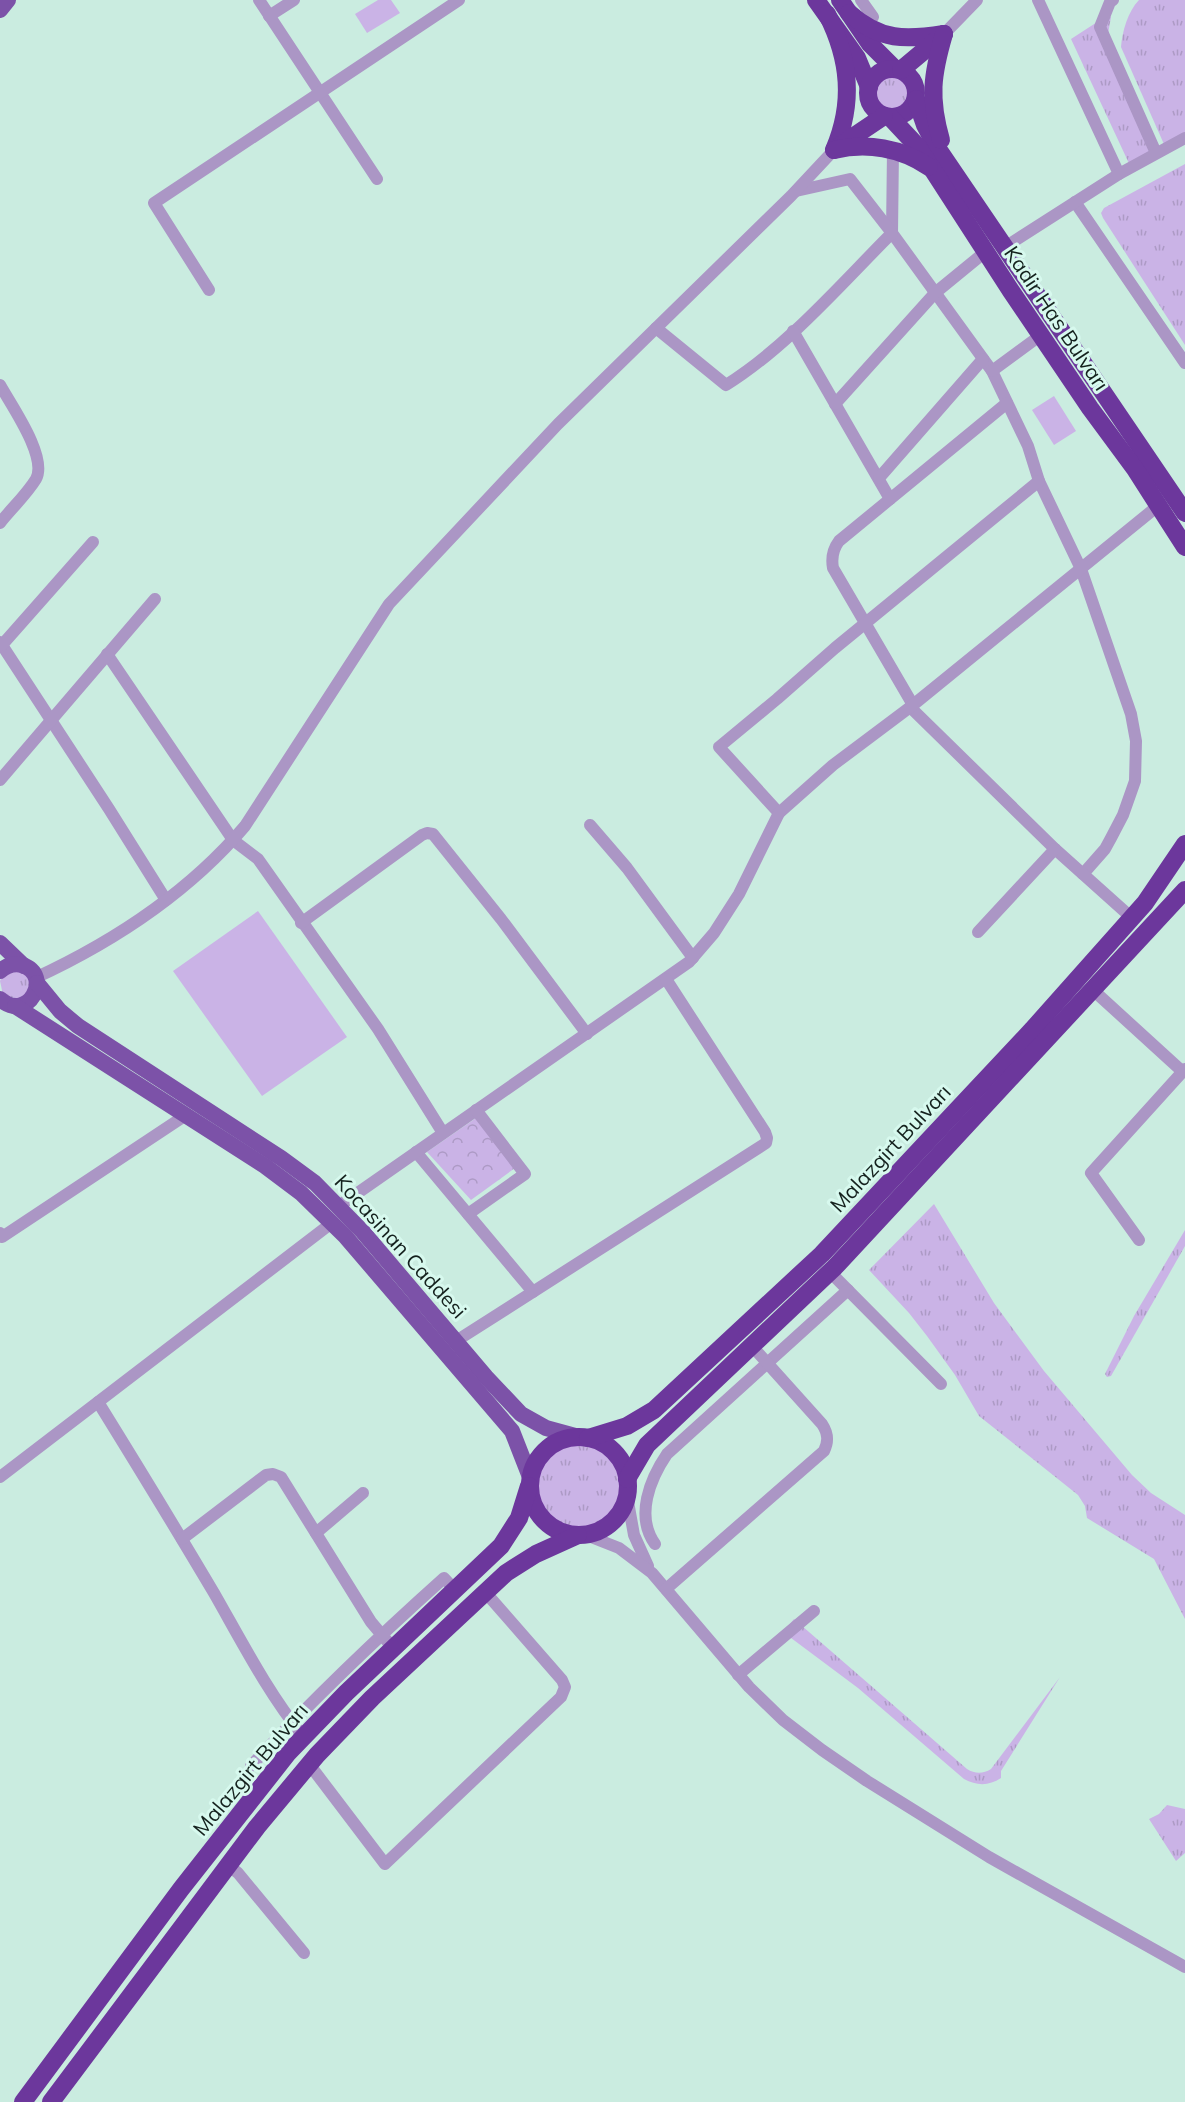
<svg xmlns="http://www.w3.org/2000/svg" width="1185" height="2102" font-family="Mulish,sans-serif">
  <defs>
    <pattern id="grass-tufts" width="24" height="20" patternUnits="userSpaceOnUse" patternTransform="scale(1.5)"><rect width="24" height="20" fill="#cab3e6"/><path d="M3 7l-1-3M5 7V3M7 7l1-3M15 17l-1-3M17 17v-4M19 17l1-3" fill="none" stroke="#ad9ac5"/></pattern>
    <pattern id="park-crowns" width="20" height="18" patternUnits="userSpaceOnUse" patternTransform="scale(1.5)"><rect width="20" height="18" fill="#cab3e6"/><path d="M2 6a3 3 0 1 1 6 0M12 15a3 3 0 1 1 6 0" fill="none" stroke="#ad9ac5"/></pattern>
  </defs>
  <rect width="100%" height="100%" fill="#caece0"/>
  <g fill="url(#grass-tufts)">
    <path d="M 1139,0 L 1185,0 L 1185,143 L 1167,151 L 1121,47 C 1122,32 1128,11 1139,0 Z"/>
    <path d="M 1108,15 L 1111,17 L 1108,34 L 1154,159 L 1133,172 L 1071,39 Z"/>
    <circle cx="892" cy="93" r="19"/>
    <path d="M 1185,164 L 1185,345 L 1103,218 L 1101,213 L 1104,208 Z"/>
    <path d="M 22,970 L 32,983 L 22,1000 L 3,995 L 0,981 L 3,975 Z"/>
    <path d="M 934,1204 L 994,1303 L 1044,1371 L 1132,1475 L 1151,1493 L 1185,1515 L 1185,1619 L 1154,1559 L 1087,1518 L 1085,1506 L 1078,1495 L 979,1416 L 955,1375 L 927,1336 L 909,1313 L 869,1270 Z"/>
    <path d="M 1185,1230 L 1185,1246 L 1111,1376 L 1107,1377 L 1105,1374 L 1134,1316 Z"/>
    <circle cx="579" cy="1486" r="41"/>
    <path d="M 794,1619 L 967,1769 C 975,1774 983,1774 991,1769 L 1060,1677 L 1001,1771 L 1001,1778 C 989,1786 977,1786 964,1779 L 858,1688 L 783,1632 Z"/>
    <path d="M 1167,1805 L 1185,1809 L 1185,1853 L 1176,1861 L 1149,1819 L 1159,1814 Z"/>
  </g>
  <path fill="url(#park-crowns)" d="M 476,1118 L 515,1168 L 471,1200 L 427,1152 Z"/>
  <g fill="#cab3e6">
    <path d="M 378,0 L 391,0 L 400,13 L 367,33 L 355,14 Z"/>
    <path d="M 1054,396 L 1076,431 L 1054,445 L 1032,410 Z"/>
    <path d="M 258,911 L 347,1037 L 262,1096 L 173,971 Z"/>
  </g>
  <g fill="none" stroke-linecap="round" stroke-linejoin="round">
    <g stroke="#ab96c5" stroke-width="12">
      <path d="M 259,0 L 377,179"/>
      <path d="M 861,0 L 873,17"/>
      <path d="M 1038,0 L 1119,174"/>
      <path d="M 1113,0 L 1110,2 L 1100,27 L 1156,153"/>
      <path d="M 269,16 L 294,0"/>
      <path d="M 944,34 L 977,0"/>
      <path d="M 893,150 L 892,233 L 992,371 L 1028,446 L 1039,481 L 1081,569 L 1131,714 L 1136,741 L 1135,781 L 1123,815 L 1111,838 L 1105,849 L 1083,874"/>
      <path d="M 1075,202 L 1185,363"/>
      <path d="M 1005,247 L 1119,174 L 1185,138"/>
      <path d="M 209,290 L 154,203 L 459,0"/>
      <path d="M 656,328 L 726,385 C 787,347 841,284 892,233 L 850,179 L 796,191"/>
      <path d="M 793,331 L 890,499"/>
      <path d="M 992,371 L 1041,335"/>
      <path d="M 0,385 C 11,405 48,457 36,479 C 27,494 11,509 0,523"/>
      <path d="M 835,404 L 935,293 L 985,252"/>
      <path d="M 879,478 L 983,359"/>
      <path d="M 0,642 L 109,809 L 166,900"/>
      <path d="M 2,645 L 93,542"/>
      <path d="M 107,654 L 233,840 L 258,859 L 378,1029 L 443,1133"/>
      <path d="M 913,705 L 833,568 C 831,557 833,549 839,541 L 1007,403"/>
      <path d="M 910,707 L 1055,849 L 1132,918"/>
      <path d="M 0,780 L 155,599"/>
      <path d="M 779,813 L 719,747 L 777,699 L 835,648 L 1039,481"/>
      <path d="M 590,825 L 627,868 L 693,958"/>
      <path d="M 301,923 L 422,835 L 427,833 L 433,834 L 501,919 L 587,1034"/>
      <path d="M 978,932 L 1055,849"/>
      <path d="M 35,978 C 115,941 188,893 245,826 L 389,604 L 558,424 L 791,196 L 834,150"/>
      <path d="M 1093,990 L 1183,1072"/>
      <path d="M 416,1152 L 533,1292"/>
      <path d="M 339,1206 L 689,962 L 714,933 L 739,894 L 779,813 L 833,765 L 913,705 L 1159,505"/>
      <path d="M 468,1214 L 525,1174 L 476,1110"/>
      <path d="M 0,1233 L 2,1237 L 186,1115"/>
      <path d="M 1139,1240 L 1091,1173 L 1185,1069"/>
      <path d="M 830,1272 L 941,1384"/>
      <path d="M 456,1341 L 766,1143 L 767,1138 L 765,1132 L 666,979"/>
      <path d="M 98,1402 C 137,1465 176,1529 214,1593 C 242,1642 268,1693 303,1736"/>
      <path d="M 0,1477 L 333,1222"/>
      <path d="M 627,1496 L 634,1535 L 648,1566"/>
      <path d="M 316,1533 L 363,1493"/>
      <path d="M 586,1535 L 619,1548 L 652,1573 L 749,1687 L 783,1720 L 822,1750 L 867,1781 L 989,1857 L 1185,1967"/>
      <path d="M 182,1539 L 266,1475 L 273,1474 L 281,1477 L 371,1622 L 393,1648"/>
      <path d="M 655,1544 C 635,1516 650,1479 667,1454 L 848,1290"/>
      <path d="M 666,1589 L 824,1451 C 829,1441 828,1433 822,1424 L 752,1346"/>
      <path d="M 738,1675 L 814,1611"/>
      <path d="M 309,1764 L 385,1864 L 561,1697 L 565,1687 L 562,1680 L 486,1593"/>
      <path d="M 251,1766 C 312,1700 377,1638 444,1578 L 454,1589"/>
      <path d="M 228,1865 L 238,1873 L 304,1953"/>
    </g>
    <g stroke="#7c52a8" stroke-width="16">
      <path d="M 0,10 L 8,0"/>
      <path d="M 0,943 L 24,966"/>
      <path d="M 0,971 C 6,966 14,963 22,965 C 54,975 28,1024 0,999"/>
      <path d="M 37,983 L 60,1011 L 78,1026 L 281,1158 L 315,1183 L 363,1232 L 486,1377 L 521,1414 L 546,1428 L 579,1437"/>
      <path d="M 15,1006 L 265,1166 L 301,1193 L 345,1236 L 512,1431 L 530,1477"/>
    </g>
    <g stroke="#6c379c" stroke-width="18">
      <path d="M 816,0 L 857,58 L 869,87"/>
      <path d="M 840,0 L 870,44 L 895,69"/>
      <path d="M 849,13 C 880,41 906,40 944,34"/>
      <path d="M 827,14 C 850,60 854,103 834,150"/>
      <circle cx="892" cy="93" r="24"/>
      <path d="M 901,70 L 944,34"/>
      <path d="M 916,99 L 925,125 L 936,146 L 1185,513"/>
      <path d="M 890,117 L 918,147 L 1011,291 L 1090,408 L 1135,469 L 1185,547"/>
      <path d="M 941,140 C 929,98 932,75 944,34"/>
      <path d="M 838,147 L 884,116"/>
      <path d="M 834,150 C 867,142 901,148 929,167"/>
      <circle cx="579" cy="1486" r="49"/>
      <path d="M 588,1438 L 627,1426 L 654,1410 L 822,1254 L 1032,1030 L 1145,903 L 1185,844"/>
      <path d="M 627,1479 L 647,1445 L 835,1267 L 1185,890"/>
      <path d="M 23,2102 L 181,1889 L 288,1753 L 346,1693 L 501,1546 L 519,1518 L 529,1486"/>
      <path d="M 51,2102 L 257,1827 L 317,1755 L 372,1698 L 506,1573 L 536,1554 L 578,1535"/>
    </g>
  </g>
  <g text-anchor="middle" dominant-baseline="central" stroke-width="6" stroke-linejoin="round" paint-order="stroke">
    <g font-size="21" fill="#14211d" stroke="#d7f9ee">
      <text transform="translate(1057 318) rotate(56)">Kadir Has Bulvarı</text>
      <text transform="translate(890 1148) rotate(-47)">Malazgirt Bulvarı</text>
      <text transform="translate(401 1246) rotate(48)">Kocasinan Caddesi</text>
      <text transform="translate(250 1769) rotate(-50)">Malazgirt Bulvarı</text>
    </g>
  </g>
</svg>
